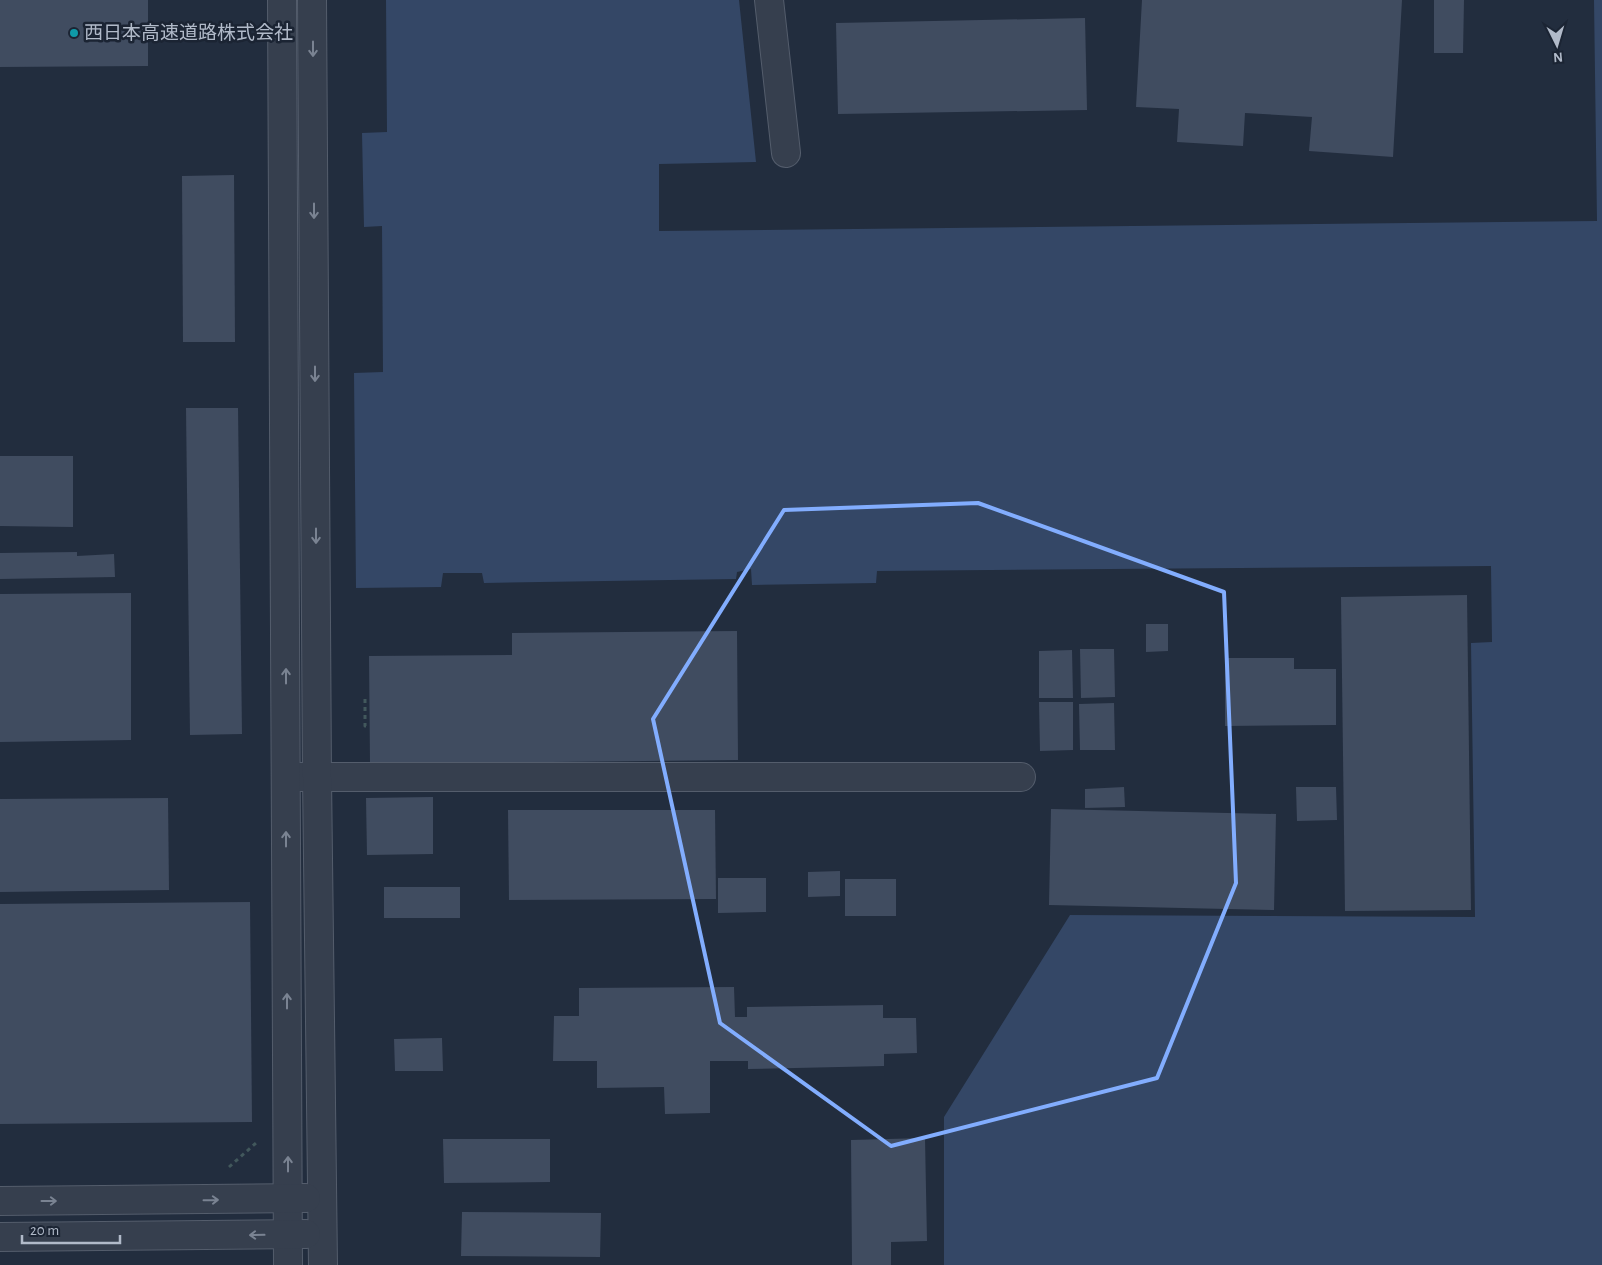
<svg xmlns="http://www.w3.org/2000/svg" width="1602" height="1265" font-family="'Alegreya Sans','Noto Sans JP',sans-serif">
  <rect width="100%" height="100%" fill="#222d3e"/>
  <path fill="#344766" d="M 386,0 L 739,0 L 756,162 L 659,164 L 659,231 L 1597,221 L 1594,0 L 1602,0 L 1602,1265 L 944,1265 L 944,1117 L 1070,915 L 1475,917 L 1471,643 L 1492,642 L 1491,566 L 877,571 L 876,583 L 752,585 L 751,569 L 737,572 L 736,579 L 484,583 L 482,573 L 443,573 L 441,587 L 356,588 L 354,373 L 383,372 L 382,226 L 364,227 L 362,133 L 387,132 Z"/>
  <g fill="#404c60">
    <path d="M 0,0 L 148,0 L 148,66 L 0,67 Z"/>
    <path d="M 1142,0 L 1402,0 L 1393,157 L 1309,151 L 1312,117 L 1245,113 L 1243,146 L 1177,142 L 1179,109 L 1136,107 Z"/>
    <path d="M 1434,0 L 1464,0 L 1463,53 L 1434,53 Z"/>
    <path d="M 1085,18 L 1087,110 L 838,114 L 836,23 Z"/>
    <path d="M 234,175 L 235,342 L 183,342 L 182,176 Z"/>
    <path d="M 186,408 L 238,408 L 242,734 L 190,735 Z"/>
    <path d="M 0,456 L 73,456 L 73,527 L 0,526 Z"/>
    <path d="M 77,552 L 77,556 L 114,554 L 115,577 L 0,579 L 0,553 Z"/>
    <path d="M 131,593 L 131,740 L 0,742 L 0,594 Z"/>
    <path d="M 1467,595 L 1471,910 L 1345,911 L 1341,597 Z"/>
    <path d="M 1146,624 L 1168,624 L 1168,651 L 1146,652 Z"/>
    <path d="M 737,631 L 738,760 L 370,764 L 369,656 L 512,655 L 512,633 Z"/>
    <path d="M 1080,649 L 1114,649 L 1115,697 L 1081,698 Z"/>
    <path d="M 1072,650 L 1073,698 L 1039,698 L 1039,651 Z"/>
    <path d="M 1225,658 L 1294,658 L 1294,669 L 1336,669 L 1336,725 L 1225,726 Z"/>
    <path d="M 1039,702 L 1073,702 L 1073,750 L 1040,751 Z"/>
    <path d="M 1114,703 L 1115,750 L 1080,750 L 1079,704 Z"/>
    <path d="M 1124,787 L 1125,807 L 1085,808 L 1085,789 Z"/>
    <path d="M 1296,787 L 1336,787 L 1337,820 L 1297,821 Z"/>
    <path d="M 433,797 L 433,854 L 367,855 L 366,798 Z"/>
    <path d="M 168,798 L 169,890 L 0,892 L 0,799 Z"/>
    <path d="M 1051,809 L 1276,814 L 1274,910 L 1049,905 Z"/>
    <path d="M 508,810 L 715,810 L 716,899 L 509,900 Z"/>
    <path d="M 840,871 L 840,896 L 808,897 L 808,872 Z"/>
    <path d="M 718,878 L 766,878 L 766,912 L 718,913 Z"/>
    <rect x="845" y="879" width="51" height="37"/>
    <rect x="384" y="887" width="76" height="31"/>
    <path d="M 250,902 L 252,1122 L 0,1124 L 0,904 Z"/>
    <path d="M 734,987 L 735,1017 L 747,1017 L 747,1007 L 883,1005 L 883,1018 L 916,1018 L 917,1053 L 884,1054 L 884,1066 L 748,1069 L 748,1061 L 710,1061 L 710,1113 L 665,1114 L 664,1087 L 597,1088 L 597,1061 L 553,1061 L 554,1016 L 579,1016 L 579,988 Z"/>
    <path d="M 442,1038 L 443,1071 L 395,1071 L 394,1039 Z"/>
    <path d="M 925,1138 L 927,1241 L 891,1242 L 891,1265 L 852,1265 L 851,1140 Z"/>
    <path d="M 443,1139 L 550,1139 L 550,1182 L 444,1183 Z"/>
    <path d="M 462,1212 L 601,1213 L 600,1257 L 461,1256 Z"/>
  </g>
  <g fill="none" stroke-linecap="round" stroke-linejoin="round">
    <g stroke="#545d6c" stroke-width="30">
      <g id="minor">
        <path d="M 769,0 L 786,153"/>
        <path d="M 286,777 L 1021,777"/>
      </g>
    </g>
    <g stroke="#545d6c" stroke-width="30">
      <g id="tertiary">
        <path d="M 282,0 L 288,1265"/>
        <path d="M 312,0 L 317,777 L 323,1265"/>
        <path d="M 0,1201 L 306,1198"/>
        <path d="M 0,1237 L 306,1234"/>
      </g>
    </g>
    <g stroke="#42585c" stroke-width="3" stroke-dasharray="4 4" stroke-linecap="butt">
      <path d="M 365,699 L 365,726 L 370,726"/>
      <path d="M 229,1167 L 256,1143"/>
    </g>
    <use href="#minor" stroke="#363f4e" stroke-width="28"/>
    <use href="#tertiary" stroke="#363f4e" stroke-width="28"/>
  </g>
  <defs><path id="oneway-shaft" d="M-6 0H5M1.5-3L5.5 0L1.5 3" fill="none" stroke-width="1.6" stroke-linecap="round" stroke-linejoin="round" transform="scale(1.25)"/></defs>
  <g stroke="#7a8392">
    <use href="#oneway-shaft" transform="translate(313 49) rotate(90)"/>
    <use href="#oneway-shaft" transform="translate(314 211) rotate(90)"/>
    <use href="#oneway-shaft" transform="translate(315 374) rotate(90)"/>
    <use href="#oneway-shaft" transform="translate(316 536) rotate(90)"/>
    <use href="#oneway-shaft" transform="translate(286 676) rotate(-90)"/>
    <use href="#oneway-shaft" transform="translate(286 839) rotate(-90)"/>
    <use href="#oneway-shaft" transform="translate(287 1001) rotate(-90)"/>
    <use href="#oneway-shaft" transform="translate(288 1164) rotate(-90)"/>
    <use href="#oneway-shaft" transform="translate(211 1200) rotate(-1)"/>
    <use href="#oneway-shaft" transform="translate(49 1201)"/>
    <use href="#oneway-shaft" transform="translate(257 1235) rotate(179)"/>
  </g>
  <path fill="none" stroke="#82adfe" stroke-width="4" stroke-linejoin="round" d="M 978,503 L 1224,592 L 1236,883 L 1157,1078 L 891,1146 L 720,1023 L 653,719 L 784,510 Z"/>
  <circle fill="#0f9aa8" stroke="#1b2433" stroke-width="2" cx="74" cy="33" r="5"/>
  <g text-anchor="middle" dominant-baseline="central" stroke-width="5" stroke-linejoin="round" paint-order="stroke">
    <g font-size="19" fill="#b1bac9" stroke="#1b2433" text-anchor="start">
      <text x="84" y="33">西日本高速道路株式会社</text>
    </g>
  </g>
  <g transform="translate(1557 45) rotate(175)" stroke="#1b2433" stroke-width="4" paint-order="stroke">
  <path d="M0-4L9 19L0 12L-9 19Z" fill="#b1bac9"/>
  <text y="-8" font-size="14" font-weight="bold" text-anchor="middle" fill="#b1bac9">N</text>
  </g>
  <path d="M22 1235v8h98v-8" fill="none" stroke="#b1bac9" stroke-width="2.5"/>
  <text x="30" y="1235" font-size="15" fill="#b1bac9" stroke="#1b2433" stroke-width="4" paint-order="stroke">20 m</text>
</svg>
